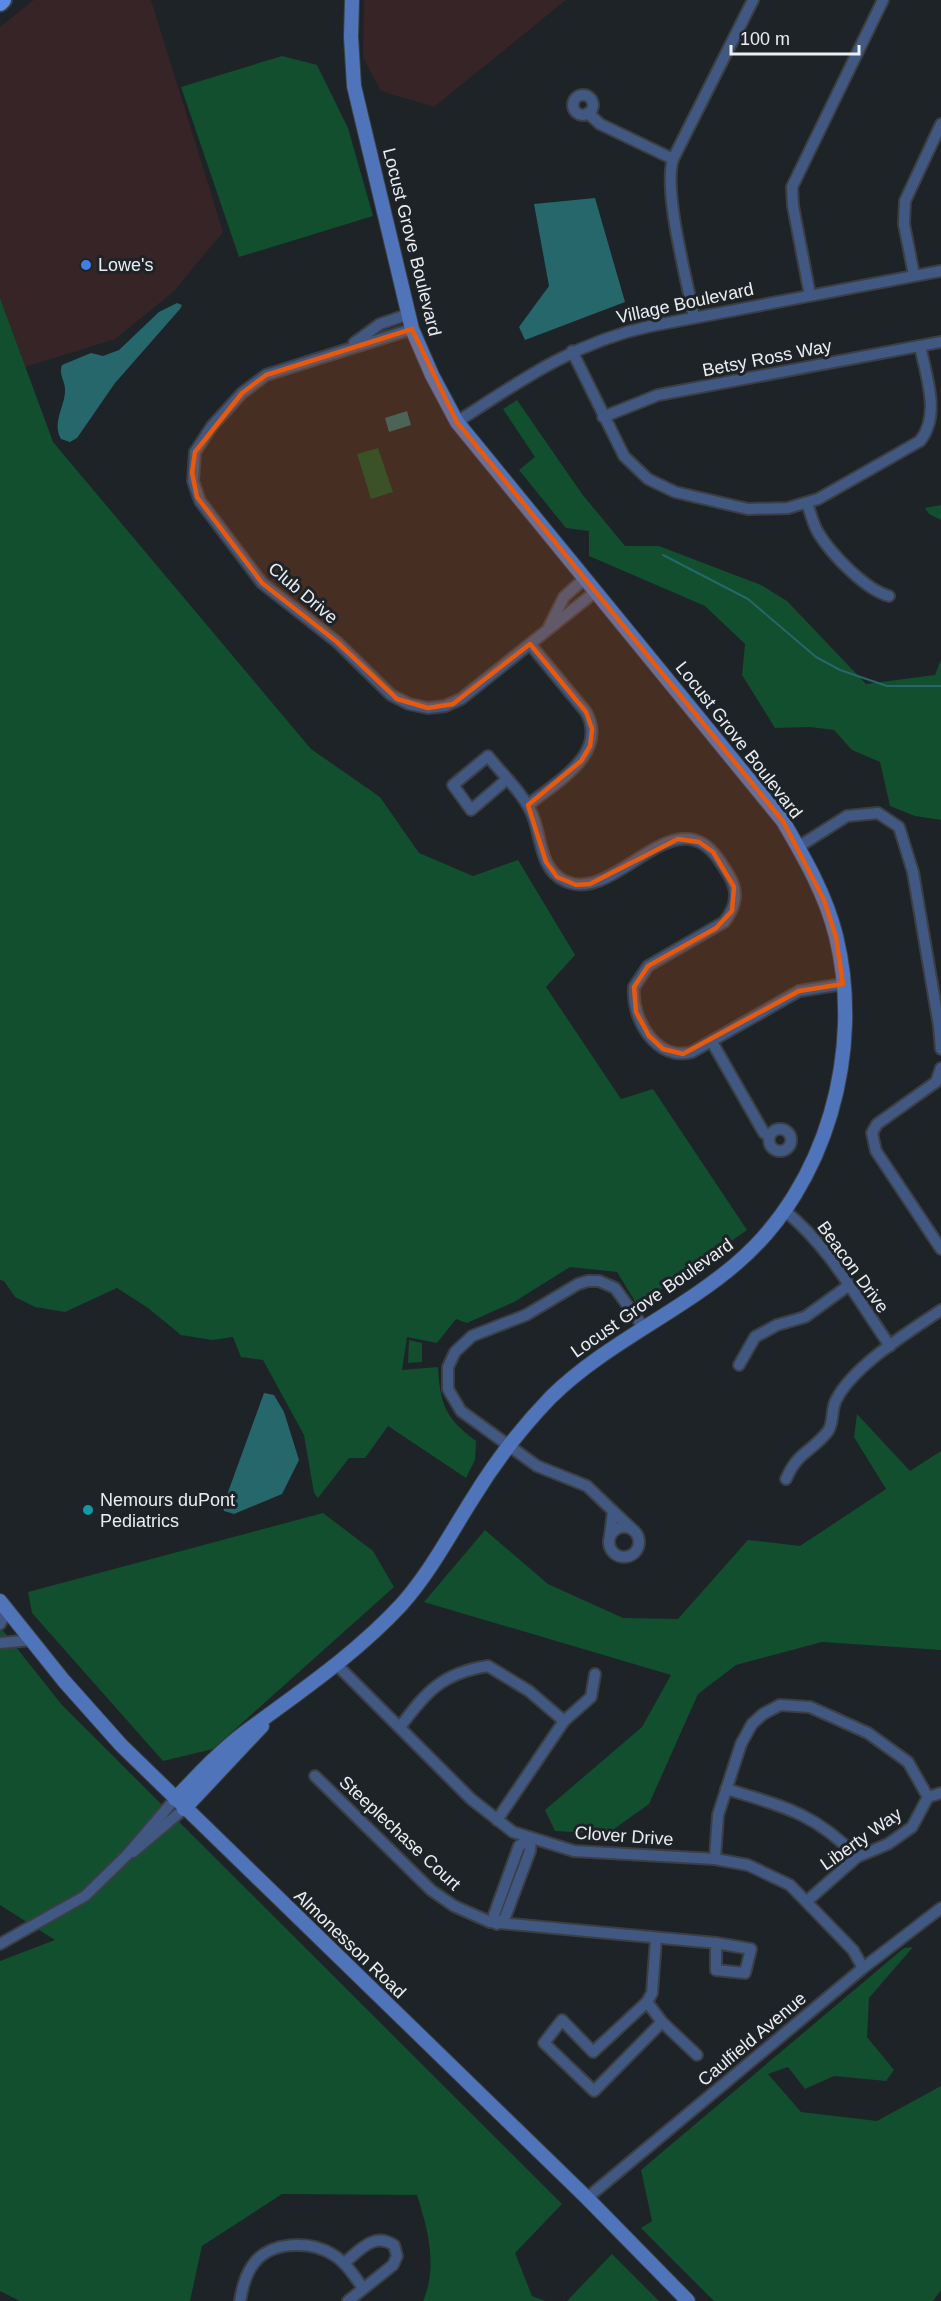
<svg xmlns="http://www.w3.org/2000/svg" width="941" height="2301" font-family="Arial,sans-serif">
  <rect width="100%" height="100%" fill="#1e2328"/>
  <g fill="#372426">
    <path d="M 34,0 L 151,0 L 223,232 L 173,292 L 115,339 L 25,367 L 0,298 L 0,27 Z"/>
    <path d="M 364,0 L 566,0 L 434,107 L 381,91 L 363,58 Z"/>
  </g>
  <g fill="#114f2e">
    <path d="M 282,56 L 317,65 L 348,128 L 373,216 L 239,257 L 181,87 Z"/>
    <path d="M 0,298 L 53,442 L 311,749 L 380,797 L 419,853 L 473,876 L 518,860 L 575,955 L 546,987 L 621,1099 L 653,1089 L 747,1230 L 638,1306 L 617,1272 L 570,1267 L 514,1302 L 467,1323 L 456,1319 L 437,1343 L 407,1337 L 402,1370 L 438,1367 C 440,1404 445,1418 476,1441 L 475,1460 L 466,1478 L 388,1426 L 365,1458 L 349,1458 L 318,1498 L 314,1493 L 304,1435 L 263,1360 L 241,1357 L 233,1337 L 212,1340 L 181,1335 L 148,1308 L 117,1288 L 65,1312 L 35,1307 L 15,1297 L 4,1281 L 0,1280 Z"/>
    <path d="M 517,400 L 582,494 L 625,546 L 659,546 L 761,585 L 787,601 L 866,684 L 935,675 L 941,660 L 941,820 L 915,816 L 890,806 L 880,762 L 852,750 L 834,730 L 810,727 L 775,728 L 742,675 L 745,644 L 705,606 L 589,556 L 589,531 L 566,528 L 519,470 L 535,457 L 503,409 Z"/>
    <path d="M 378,448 L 393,492 L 371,499 L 357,454 Z"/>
    <path d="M 941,505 L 941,520 L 929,514 L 925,508 Z"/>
    <path d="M 409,1340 L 422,1343 L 422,1362 L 408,1363 Z"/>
    <path d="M 857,1414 L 910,1471 L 941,1451 L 941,1650 L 822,1642 L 736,1665 L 698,1694 L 649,1804 L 607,1834 L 555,1831 L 545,1810 L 642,1727 L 671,1675 L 424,1602 L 485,1530 L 548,1584 L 623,1618 L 678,1619 L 748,1540 L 800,1546 L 886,1489 L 854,1437 Z"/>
    <path d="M 323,1513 L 373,1551 L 394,1587 L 213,1749 L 163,1761 L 32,1613 L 28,1592 Z"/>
    <path d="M 0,1627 L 62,1705 L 562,2204 L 515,2253 L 532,2296 L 545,2301 L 423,2301 C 438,2267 428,2230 417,2195 L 282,2194 L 202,2246 L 190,2301 L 20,2301 L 0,2291 L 0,1961 L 55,1940 L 0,1905 Z"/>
    <path d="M 913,1947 L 869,1998 L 867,2037 L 894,2070 L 886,2081 L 834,2076 L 805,2089 L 788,2067 L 768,2074 L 801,2112 L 877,2121 L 941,2086 L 941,2290 L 933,2301 L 714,2301 L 641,2228 L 652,2221 L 641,2170 L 904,1948 Z"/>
    <path d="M 612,2254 L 659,2301 L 567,2301 Z"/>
  </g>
  <g fill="#26676c">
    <path d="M 595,198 L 625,302 L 525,340 L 519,327 L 549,286 L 534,204 Z"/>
    <path d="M 177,303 L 182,305 L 180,309 L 115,383 L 77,438 L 70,442 L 61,439 C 52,423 64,408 65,392 C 66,381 58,375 62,365 L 91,353 L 103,356 L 119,350 L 159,312 Z"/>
    <path d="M 407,411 L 411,425 L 389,432 L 385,418 Z"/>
    <path d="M 264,1393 L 274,1395 L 284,1412 L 299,1460 L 282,1494 L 234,1514 L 224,1511 L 223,1506 Z"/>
  </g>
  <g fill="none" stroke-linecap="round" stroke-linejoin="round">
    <path stroke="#26676c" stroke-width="2" d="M 663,555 L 748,599 L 816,657 L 840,670 L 887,686 L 941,686"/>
    <g stroke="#3b3f44" stroke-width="14">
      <g id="street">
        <circle cx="583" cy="105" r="10"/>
        <path d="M 588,113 L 600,124 L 673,159"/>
        <path d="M 914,275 L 904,224 L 905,201 L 941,124"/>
        <path d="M 810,295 L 793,206 L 792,187 L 883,0"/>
        <path d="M 694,317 C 687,280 663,192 673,159 L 753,0"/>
        <path d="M 412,329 L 266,375 L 242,393 L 212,426 L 195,452 L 193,481 L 200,501 L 262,583 L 337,642 L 391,695 L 409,704 L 428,708 L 445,706 L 461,699 L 595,592"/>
        <path d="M 354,343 L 380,324 L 409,314"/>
        <path d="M 572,351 L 624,456 L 648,479 L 675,492 L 748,509 L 788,508 L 818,499 L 920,441 C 941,415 926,376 920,346"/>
        <path d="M 603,417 L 658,395 L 941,342"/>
        <path d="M 457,422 C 521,380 575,342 651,326 L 941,271"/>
        <path d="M 807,503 C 811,514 813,525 819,534 C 832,555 866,590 889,596"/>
        <path d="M 549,627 L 564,597 L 584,579"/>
        <path d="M 506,780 L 471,810 L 453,785 L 488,756 C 502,774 523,793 532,814 C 542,837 539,869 565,881 C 616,905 674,794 719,860 C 724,868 730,875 733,884 C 738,897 733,911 724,922 L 648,966 L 634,987 C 631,1018 656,1062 692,1052 L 799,991 L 843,984"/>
        <path d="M 528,805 C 556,782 609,754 586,712 L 530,644"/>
        <path d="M 798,847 L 847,816 L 878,813 L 899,827 L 913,872 L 939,1026 L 941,1049"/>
        <path d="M 712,1042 L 764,1133 L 769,1136"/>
        <path d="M 941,1068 L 936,1082 L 877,1124 L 872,1133 L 876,1151 L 941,1249"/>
        <circle cx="780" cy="1140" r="11"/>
        <path d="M 785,1211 C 829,1246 858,1300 890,1346"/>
        <path d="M 739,1365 L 755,1337 L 777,1325 L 805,1317 L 848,1286"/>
        <path d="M 786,1479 C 798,1451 812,1452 828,1431 C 834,1423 831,1409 836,1400 C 854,1365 909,1332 941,1310"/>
        <path d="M 613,1511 L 587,1486 L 537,1466 L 461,1411 L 448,1389 L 448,1367 L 455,1352 L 472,1336 L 526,1315 L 578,1284 L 588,1281 L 599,1281 L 615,1288 L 644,1328"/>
        <circle cx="624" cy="1542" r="15"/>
        <path d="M 610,1536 L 613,1511 L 632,1529"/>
        <path d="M 0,1624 L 7,1610"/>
        <path d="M 0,1643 L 31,1640"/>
        <path d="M 336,1664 L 471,1799 L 513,1832 L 574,1851 L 715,1859 L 748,1865 L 790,1885 L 853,1950 L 863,1968"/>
        <path d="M 400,1727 C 426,1692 442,1673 488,1666 L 529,1691 L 564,1721"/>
        <path d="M 315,1776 L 431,1890 L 454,1906 L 490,1922 L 716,1943 L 751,1949 L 745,1973 L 716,1970 L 716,1943"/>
        <path d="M 726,1789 C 782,1806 815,1813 857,1857"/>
        <path d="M 928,1797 L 941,1793"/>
        <path d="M 497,1820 L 564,1721 L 591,1697 L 595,1674"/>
        <path d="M 531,1838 L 530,1851 L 504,1920 L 497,1924 L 494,1915 L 519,1846 Z"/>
        <path d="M 133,1852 L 184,1809"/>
        <path d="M 715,1859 L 718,1815 L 741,1744 L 752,1724 L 763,1714 L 780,1705 L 810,1707 L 868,1733 L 908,1762 L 928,1797 L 912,1827 L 888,1844 L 857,1857 L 807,1901"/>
        <path d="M 656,1939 L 652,1993 L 647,2002 L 593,2052 L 562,2020 L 544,2043 L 594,2091 L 662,2022"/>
        <path d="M 0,1944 L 85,1896 L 127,1855 L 175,1799"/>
        <path d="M 647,2002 L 662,2022 L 697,2055"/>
        <path d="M 587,2198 L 863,1968 L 941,1908"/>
        <path d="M 344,2263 C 360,2250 374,2232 394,2245 L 397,2256 L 393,2265 L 348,2301"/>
        <path d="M 240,2301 C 242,2289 245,2276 252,2266 C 268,2241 309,2240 332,2254 C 346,2262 354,2276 363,2288"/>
      </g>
    </g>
    <g stroke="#3b3f44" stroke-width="16">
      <g id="secondary">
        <path d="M 0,1601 L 64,1681 L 121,1745 L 587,2198 L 688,2301"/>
        <path d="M 175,1799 C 197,1776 219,1752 244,1733 C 298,1693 356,1654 402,1604 C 431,1571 450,1534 473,1498 C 495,1462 521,1428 551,1397 C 606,1343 679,1313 737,1263 C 827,1186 864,1050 836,936 C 826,895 804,857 783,821 L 457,422 L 432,375 L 412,329 L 354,86 L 351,37 L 352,0"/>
        <path d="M 184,1809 L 262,1726"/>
      </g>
    </g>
    <g stroke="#3b3f44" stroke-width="20">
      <path id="primary" d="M 0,3 L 3,0"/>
    </g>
    <use href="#street" stroke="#405882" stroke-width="10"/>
    <use href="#secondary" stroke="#4f74b9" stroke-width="14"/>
    <use href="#primary" stroke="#5b8ae3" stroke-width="16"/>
  </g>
  <path fill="#e8590c" fill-opacity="0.2" stroke="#e8590c" stroke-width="4.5" stroke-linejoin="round" d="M 412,329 L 457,422 L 783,821 L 824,900 L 836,937 L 843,984 L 799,991 L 683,1054 L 663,1049 L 649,1036 L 636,1012 L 634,987 L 648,966 L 716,928 L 732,911 L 734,887 L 713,852 L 699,842 L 678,839 L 590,884 L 576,885 L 557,877 L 546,862 L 528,805 L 581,761 L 590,746 L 592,729 L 586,712 L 530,644 L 453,704 L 428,708 L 397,699 L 337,642 L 262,583 L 197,497 L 192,473 L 195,452 L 242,393 L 266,375 Z"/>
  <circle fill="#3f7fe0" stroke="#1e2328" stroke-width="2" cx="86" cy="265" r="6"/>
  <circle fill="#0f9aa8" stroke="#1e2328" stroke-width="2" cx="88" cy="1510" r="6"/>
  <g text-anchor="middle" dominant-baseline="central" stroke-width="6" stroke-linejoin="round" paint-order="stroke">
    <g font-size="18" fill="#ebeef1" stroke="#1e2328">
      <text transform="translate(412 242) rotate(76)">Locust Grove Boulevard</text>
      <text transform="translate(685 303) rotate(-12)">Village Boulevard</text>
      <text transform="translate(767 358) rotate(-11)">Betsy Ross Way</text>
      <text transform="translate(303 593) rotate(40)">Club Drive</text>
      <text transform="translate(739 740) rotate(52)">Locust Grove Boulevard</text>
      <text transform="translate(853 1267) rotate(54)">Beacon Drive</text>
      <text transform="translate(652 1298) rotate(-35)">Locust Grove Boulevard</text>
      <text transform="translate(400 1833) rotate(43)">Steeplechase Court</text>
      <text transform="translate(624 1836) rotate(4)">Clover Drive</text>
      <text transform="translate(861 1839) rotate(-35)">Liberty Way</text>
      <text transform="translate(350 1944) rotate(44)">Almonesson Road</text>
      <text transform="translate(752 2039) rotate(-40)">Caulfield Avenue</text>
    </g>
    <g font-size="18" fill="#ebeef1" stroke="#1e2328" text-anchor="start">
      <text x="98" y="265">Lowe's</text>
      <text x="100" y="1500">Nemours duPont<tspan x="100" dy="21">Pediatrics</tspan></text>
    </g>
  </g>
  <path d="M731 45v9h128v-9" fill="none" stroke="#ebeef1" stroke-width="3"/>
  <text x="740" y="45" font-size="18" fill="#ebeef1" stroke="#1e2328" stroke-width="4.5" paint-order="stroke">100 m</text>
</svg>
